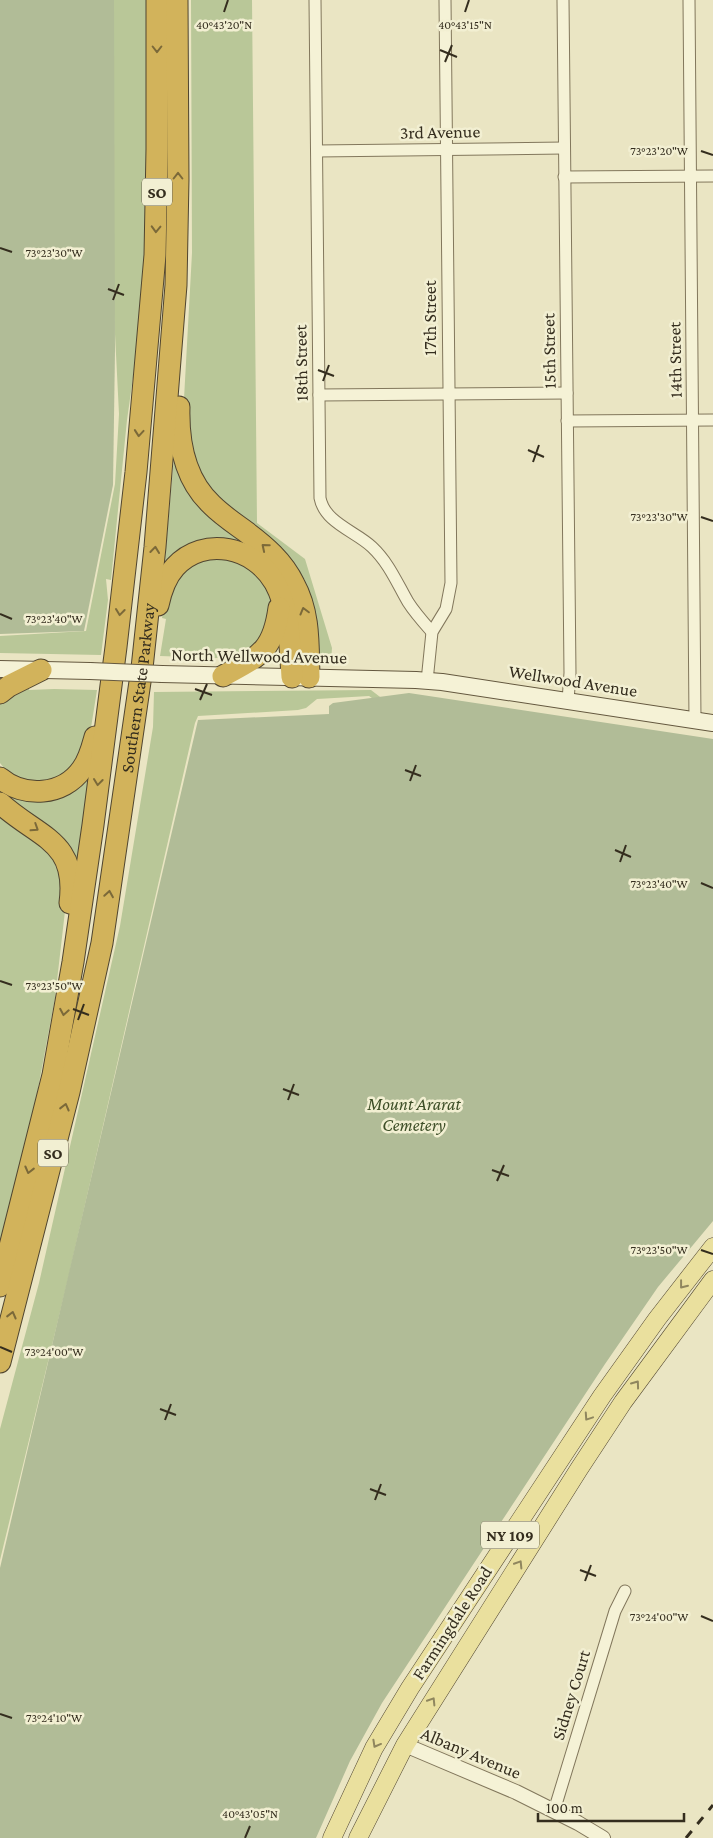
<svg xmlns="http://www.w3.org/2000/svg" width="713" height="1838" font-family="'Crimson Pro',serif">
  <rect width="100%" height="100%" fill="#eae5c3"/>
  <g fill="#b9c798">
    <path d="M 112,0 L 147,0 L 149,207 L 138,342 L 127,420 L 111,580 L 106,579 L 108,600 L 101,655 L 0,653 L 0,636 L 86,631 L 115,484 L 119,414 L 109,214 Z"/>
    <path d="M 191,0 L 252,0 L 257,523 L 305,559 L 332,648 L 331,662 L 322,658 L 320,656 L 317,657 L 316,651 L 213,496 L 189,457 L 184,399 L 192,253 Z"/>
    <path d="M 175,446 L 247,535 L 294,623 L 243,547 L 166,573 L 165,557 Z"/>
    <path d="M 216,553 L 254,565 L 275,604 L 273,627 L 246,654 L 217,658 L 160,656 L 166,619 L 162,618 L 167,590 L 176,573 Z"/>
    <path d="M 29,685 L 29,690 L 54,689 L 97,690 L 87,753 L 53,785 C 31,783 14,782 0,763 L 0,700 Z"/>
    <path d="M 371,690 L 384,700 L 384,706 L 369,696 L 317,699 L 306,708 L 298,710 L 198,716 L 195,723 L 68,1279 L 0,1560 L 0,1429 L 39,1283 L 120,926 L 153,727 L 154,692 Z"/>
    <path d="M 90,770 L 79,871 L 0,796 L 0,783 L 23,794 Z"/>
    <path d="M 0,811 L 50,845 L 68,885 L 55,998 L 37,1094 L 5,1223 L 0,1253 Z"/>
  </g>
  <g fill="#b1bc97">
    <path d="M 0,0 L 114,0 L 115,350 L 113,485 L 84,631 L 0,634 Z"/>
    <path d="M 409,693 L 713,739 L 713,1221 L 658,1287 L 605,1364 L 382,1703 L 350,1761 L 316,1838 L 0,1838 L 0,1568 L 198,720 L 329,714 L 329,706 L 333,703 Z"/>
  </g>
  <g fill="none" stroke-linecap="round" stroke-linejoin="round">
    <g stroke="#82775c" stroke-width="13">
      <g id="minor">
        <path d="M 315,0 L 320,498 C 325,523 355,531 372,547 C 389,563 397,583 408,602 C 415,613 424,623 432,632"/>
        <path d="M 563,0 L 570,673 L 568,701"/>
        <path d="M 689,0 L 695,720"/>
        <path d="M 317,151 L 564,148"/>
        <path d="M 564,177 L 713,176"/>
        <path d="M 319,395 L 567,393"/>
        <path d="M 567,421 L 713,420"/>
        <path d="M 427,681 L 432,632 L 446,609 L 451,583 L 445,0"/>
        <path d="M 554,1811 L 615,1611 L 625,1591"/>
      </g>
    </g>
    <g stroke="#82775c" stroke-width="16">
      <path id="tertiary" d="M 405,1745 L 516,1792 L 578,1823 L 603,1838"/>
    </g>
    <g stroke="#64583f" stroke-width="18">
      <g id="secondary">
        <path d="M 0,669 L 90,671"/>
        <path d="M 162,674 L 416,680 L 442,682 L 713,723"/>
      </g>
    </g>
    <g stroke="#504530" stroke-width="19">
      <g id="primary">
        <path d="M 332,1838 L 374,1748 L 410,1688 L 602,1396 L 657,1319 L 713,1247"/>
        <path d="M 358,1838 L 405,1745 L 579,1469 L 623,1402 L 713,1280"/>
      </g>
    </g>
    <g stroke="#504530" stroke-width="23">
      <g id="motorway">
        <path d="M 179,407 C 178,442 185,480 212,505 C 222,515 234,523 245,531 C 265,546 283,561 294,584 C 310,613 308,645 309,677"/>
        <path d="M 158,605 C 161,591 165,578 175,567 C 204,535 255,547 275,583 C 290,610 290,647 292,677"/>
        <path d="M 223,676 C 259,656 273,652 279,608"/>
        <path d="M 0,693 L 9,686 L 41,670"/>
        <path d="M 0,778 C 24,798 63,796 82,769 C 89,760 92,748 95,737"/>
        <path d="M 0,803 C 38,838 78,840 70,903"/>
        <path d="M 0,1286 L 53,1075 L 73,962 L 93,825 L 116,647 L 136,472 L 155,255 L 157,149 L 157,0"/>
        <path id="s1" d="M 0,1362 L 69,1092 L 102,943 L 142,668 L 155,547 L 176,285 L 178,179 L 177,0"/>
      </g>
    </g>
    <use href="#minor" stroke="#f5f2d6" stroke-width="11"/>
    <use href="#tertiary" stroke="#f5f2d6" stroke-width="14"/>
    <use href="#secondary" stroke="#f5f2d6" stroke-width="16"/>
    <use href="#primary" stroke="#eae09e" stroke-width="18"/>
    <use href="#motorway" stroke="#d2b35b" stroke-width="21"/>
    <path stroke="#342d1e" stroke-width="3" stroke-dasharray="9 9" stroke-linecap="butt" d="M 686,1838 L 713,1805"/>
    <g stroke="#64583f" stroke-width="18" stroke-linecap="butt">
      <path id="secondary-bridge" d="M 90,671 L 162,674"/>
    </g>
    <use href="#secondary-bridge" stroke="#f5f2d6" stroke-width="16"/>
  </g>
  <defs><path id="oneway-chevron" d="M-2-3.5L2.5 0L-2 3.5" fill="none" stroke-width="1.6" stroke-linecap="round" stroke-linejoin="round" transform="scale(1.25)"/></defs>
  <g stroke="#7b6939">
    <use href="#oneway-chevron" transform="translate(157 49) rotate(90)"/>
    <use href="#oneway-chevron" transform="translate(178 176) rotate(-90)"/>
    <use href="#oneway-chevron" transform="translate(156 229) rotate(92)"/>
    <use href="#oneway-chevron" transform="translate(139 433) rotate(95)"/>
    <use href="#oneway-chevron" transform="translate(265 547) rotate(-140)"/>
    <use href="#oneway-chevron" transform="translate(155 550) rotate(-84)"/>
    <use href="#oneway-chevron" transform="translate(304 611) rotate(-105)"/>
    <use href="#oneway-chevron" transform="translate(120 612) rotate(97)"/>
    <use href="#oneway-chevron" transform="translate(98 782) rotate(97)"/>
    <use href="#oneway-chevron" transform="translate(35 828) rotate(33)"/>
    <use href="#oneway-chevron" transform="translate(109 894) rotate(-81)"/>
    <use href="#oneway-chevron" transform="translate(64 1012) rotate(100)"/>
    <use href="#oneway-chevron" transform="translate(65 1107) rotate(-76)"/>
    <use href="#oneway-chevron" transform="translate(29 1170) rotate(104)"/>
    <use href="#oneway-chevron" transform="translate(12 1315) rotate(-76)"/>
  </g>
  <g stroke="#8f865e">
    <use href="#oneway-chevron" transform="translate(683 1285) rotate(128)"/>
    <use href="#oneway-chevron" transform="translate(636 1384) rotate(-54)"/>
    <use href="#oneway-chevron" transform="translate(588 1417) rotate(124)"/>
    <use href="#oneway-chevron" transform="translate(519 1564) rotate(-58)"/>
    <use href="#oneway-chevron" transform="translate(432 1701) rotate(-58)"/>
    <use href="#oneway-chevron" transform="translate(376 1744) rotate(119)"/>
  </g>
  <path fill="none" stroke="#342d1e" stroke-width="2" d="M 224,12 L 228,0M 465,12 L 469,0M 440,50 L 457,57M 445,62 L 452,45M 701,151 L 713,155M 0,248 L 12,252M 108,289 L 124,295M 113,300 L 119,284M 318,370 L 334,376M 323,381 L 329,365M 528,450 L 544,457M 533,462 L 539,445M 701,517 L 713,521M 0,614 L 12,619M 195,689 L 212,695M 200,700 L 207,684M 405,770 L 421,776M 410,781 L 416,765M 615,850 L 631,857M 620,862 L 626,845M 701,883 L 713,888M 0,981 L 12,985M 73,1009 L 89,1015M 78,1020 L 84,1004M 283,1089 L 299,1095M 288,1100 L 294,1084M 492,1170 L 509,1176M 497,1181 L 504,1165M 701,1250 L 713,1254M 0,1347 L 12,1352M 160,1409 L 176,1415M 165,1420 L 171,1404M 370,1489 L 386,1495M 375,1500 L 381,1484M 580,1570 L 596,1576M 585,1581 L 591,1565M 701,1616 L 713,1621M 0,1714 L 12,1718M 245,1838 L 250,1826"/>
  <g text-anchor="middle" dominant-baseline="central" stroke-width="5" stroke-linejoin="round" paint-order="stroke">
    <g fill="#f2efd2" stroke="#6d6754" stroke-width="1">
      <rect x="142" y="178.5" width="30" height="27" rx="4"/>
      <rect x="38" y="1139.5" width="30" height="27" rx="4"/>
      <rect x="481" y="1521.5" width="58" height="27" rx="4"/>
    </g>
    <g font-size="16" font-weight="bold" fill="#342d1e">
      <text x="157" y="192">SO</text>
      <text x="53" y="1153">SO</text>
      <text x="510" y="1535">NY 109</text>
    </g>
    <g font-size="18" fill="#342d1e" stroke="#f2efd2">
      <text transform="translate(440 132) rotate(-1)">3rd Avenue</text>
      <text transform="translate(430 318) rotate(-90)">17th Street</text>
      <text transform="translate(549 351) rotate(-91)">15th Street</text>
      <text transform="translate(675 360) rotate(-91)">14th Street</text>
      <text transform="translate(301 363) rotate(-91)">18th Street</text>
      <text transform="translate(259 656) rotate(1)">North Wellwood Avenue</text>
      <text transform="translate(573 681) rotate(9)">Wellwood Avenue</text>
      <text stroke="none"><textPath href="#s1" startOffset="689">Southern State Parkway</textPath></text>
      <text transform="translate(452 1623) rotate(-57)">Farmingdale Road</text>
      <text transform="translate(571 1695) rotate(-73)">Sidney Court</text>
      <text transform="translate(471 1753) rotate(23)">Albany Avenue</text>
    </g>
    <g font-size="18" font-style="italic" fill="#3d4e27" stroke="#f2efd2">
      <text x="414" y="1104">Mount Ararat<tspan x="414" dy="21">Cemetery</tspan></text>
    </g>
  </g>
  <g font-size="12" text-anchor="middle" fill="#342d1e" stroke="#f2efd2" stroke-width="5" stroke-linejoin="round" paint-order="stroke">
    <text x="465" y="29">40°43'15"N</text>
    <text x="224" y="29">40°43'20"N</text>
    <text x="659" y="155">73°23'20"W</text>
    <text x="54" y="257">73°23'30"W</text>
    <text x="659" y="521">73°23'30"W</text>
    <text x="54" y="623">73°23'40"W</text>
    <text x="659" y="888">73°23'40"W</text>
    <text x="54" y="990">73°23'50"W</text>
    <text x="659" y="1254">73°23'50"W</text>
    <text x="54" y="1356">73°24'00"W</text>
    <text x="659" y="1621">73°24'00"W</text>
    <text x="54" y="1722">73°24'10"W</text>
    <text x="250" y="1818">40°43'05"N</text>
  </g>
  <path d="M538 1813v8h146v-8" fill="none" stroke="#342d1e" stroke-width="2.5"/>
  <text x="546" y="1813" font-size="15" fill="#342d1e" stroke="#f2efd2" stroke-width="4" paint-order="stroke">100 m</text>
</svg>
